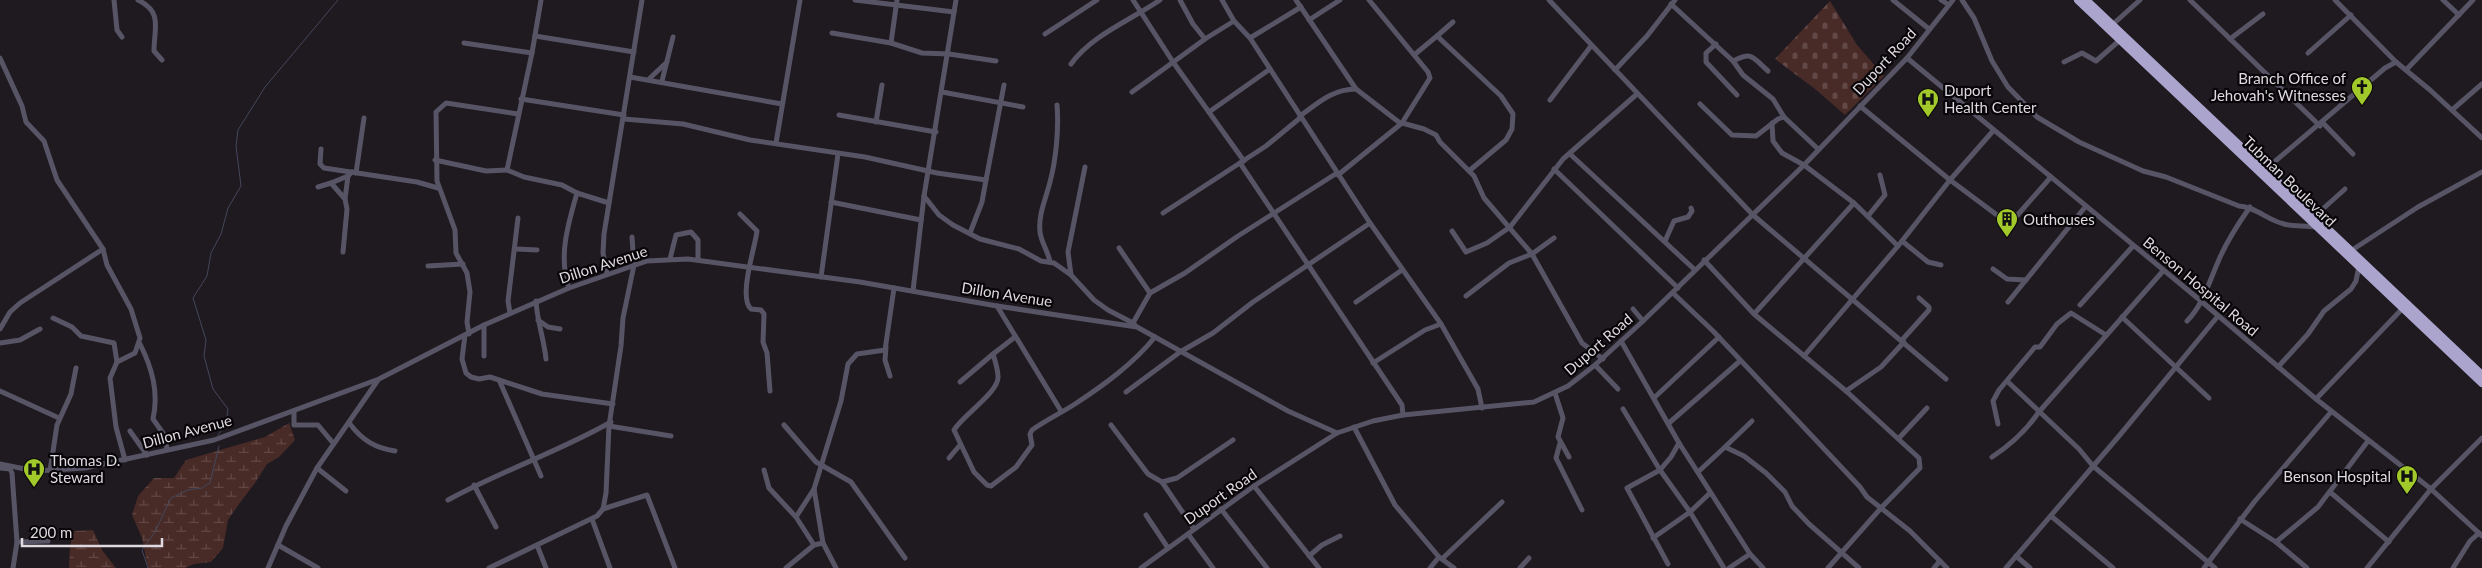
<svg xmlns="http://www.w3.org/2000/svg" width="2482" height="568" font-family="Lato,sans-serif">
  <defs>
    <pattern id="wetland-marsh" width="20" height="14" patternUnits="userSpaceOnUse" patternTransform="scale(1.25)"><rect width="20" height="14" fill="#482a27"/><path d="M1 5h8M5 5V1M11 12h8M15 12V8" fill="none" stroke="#624846"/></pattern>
    <pattern id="cemetery-stones" width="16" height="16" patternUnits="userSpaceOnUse" patternTransform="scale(1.25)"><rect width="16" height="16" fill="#482a27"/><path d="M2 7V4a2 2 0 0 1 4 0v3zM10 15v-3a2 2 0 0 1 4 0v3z" fill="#624846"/></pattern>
  </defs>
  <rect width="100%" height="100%" fill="#1f1920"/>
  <g fill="url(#wetland-marsh)">
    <path d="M 289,423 L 295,440 L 279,457 L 267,464 L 255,483 L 239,504 L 228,520 L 223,548 L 211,562 L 194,564 L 185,568 L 148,568 L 142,538 L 132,515 L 138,496 L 154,478 L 174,478 L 186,460 L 265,437 Z"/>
    <path d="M 93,530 L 102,550 L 116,568 L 69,568 L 70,546 L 74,531 Z"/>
  </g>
  <path fill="url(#cemetery-stones)" d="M 1830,1 L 1857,45 L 1884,76 L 1845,115 L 1815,89 L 1775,59 Z"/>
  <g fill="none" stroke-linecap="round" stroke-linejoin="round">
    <g stroke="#43485b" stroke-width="1">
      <path d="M 218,435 L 226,425 L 228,409 L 213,389 L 204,356 L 206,340 L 193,298 L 207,276 L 211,253 L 221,234 L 228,208 L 241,186 L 236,146 L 238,130 L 265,87 L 338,0"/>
      <path d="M 148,568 L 142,550 L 155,532 L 171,498 L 188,490 L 202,488 L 210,483 L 219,446"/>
    </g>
    <g stroke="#575565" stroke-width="5">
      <path d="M 114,0 L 117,30 L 122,37"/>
      <path d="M 138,0 C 163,12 154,28 154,51 L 162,60"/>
      <path d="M 541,0 L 532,53 L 507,170 L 524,177 L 562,185 L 577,193 L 609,203"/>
      <path d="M 855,0 L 954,12"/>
      <path d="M 1133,0 L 1173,62 L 1244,161"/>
      <path d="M 1180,0 L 1193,24 L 1205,39 L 1234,21 L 1250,38 L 1370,223 L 1441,324 L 1478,389 L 1482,408"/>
      <path d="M 1222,0 L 1234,21"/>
      <path d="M 1296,0 L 1356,89 L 1400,123"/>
      <path d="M 1549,0 L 1753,215 L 1946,379"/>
      <path d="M 1893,0 L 1929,29"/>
      <path d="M 1941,0 L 1949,5"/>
      <path d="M 1962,0 L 1974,18 L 1992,61 L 2008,87 L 2037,117 L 2079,142 L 2143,171 L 2166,177 L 2239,206 C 2256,207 2267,220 2284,224 C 2294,227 2306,225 2316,227"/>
      <path d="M 2190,0 L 2320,126"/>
      <path d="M 2335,0 L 2396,62 L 2430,90 L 2482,138"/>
      <path d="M 2443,0 L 2459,15"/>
      <path d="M 1671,4 L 1733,61 L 1743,75 L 1773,99 L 1784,117 L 1818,149"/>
      <path d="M 1309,20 L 1340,0"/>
      <path d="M 2112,25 L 2140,0"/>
      <path d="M 832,33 L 891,43 L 922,53 L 949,54 L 996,61"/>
      <path d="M 1045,34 L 1097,0"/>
      <path d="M 535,36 L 634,52"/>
      <path d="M 1437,36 L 1453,22"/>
      <path d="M 1250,38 L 1301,7"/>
      <path d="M 2230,39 L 2263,14"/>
      <path d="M 464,43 L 532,53"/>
      <path d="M 891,43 L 897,0"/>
      <path d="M 1716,44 L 1706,53 L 1706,62 L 1737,95"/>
      <path d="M 2308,53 L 2351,15"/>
      <path d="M 1414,55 L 1437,36 L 1501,96 L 1513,114 L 1512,129 L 1506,140 L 1469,171"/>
      <path d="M 0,58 L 22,106 L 26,122 L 44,141 L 57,180 L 103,249 L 107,265 L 131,309 L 140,338 L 135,353 L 117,362"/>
      <path d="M 1907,58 L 2201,301 L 2316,399 L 2431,489 L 2482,536"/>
      <path d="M 1733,61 C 1753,51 1752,57 1768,71"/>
      <path d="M 2064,62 L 2082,53 L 2096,61 L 2120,40"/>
      <path d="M 1071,64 C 1092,35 1131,20 1160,0"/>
      <path d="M 1615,70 L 1647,36 L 1675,0"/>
      <path d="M 2406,70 L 2473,0"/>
      <path d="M 630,77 L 782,104"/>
      <path d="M 649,79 L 667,62"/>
      <path d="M 662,81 L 673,37"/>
      <path d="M 942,92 L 1023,107"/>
      <path d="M 1132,92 L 1205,39"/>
      <path d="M 521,99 L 624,115"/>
      <path d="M 1550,100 L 1591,46"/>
      <path d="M 1700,104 L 1732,135 L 1756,136 L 1778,119 L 1784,117"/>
      <path d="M 1860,106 L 1950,180 L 2005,221 L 2014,219 L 2051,177"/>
      <path d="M 2452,110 L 2482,84"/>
      <path d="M 1209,112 L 1270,69"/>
      <path d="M 839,115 L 936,132"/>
      <path d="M 1300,116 C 1318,103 1333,89 1356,89"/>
      <path d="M 624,119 L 683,124 L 750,140 L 865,157 L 937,173 L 986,180 L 982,202 L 970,233"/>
      <path d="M 876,122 L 882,85"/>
      <path d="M 1402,123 L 1424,129 L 1436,135 L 1440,142 L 1474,176 L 1484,198 L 1532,254 L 1582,343 L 1603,359"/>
      <path d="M 1772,123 L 1773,141 L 1782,153 L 1804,165 L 1854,203 L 1898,246 L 1804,356"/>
      <path d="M 2323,123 L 2353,154"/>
      <path d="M 776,143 L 800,0"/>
      <path d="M 321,149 L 320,164 L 324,168 L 417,182 L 438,188"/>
      <path d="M 1570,154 L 1695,270"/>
      <path d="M 435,160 L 486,171 L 507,170"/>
      <path d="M 1240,163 L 1402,405 L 1403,415"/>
      <path d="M 1554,169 L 1678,288"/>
      <path d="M 2266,169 L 2385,68 L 2396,62"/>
      <path d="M 356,173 L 364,118"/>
      <path d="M 1338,175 L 1402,123 L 1430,78 L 1428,72 L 1369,0"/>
      <path d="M 986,180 L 1004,85"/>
      <path d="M 331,183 L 348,176"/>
      <path d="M 318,187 L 331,183 L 345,199 L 347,209 L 343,252"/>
      <path d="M 924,196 L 939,215 L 953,225 L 980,239 L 1019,249 L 1041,261 L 1054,263 L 1071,275 L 1094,300 L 1108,310 L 1133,323"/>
      <path d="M 345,199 L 348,176 L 352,172"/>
      <path d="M 831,202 L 921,220"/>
      <path d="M 1163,213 L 1266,146 L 1300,118"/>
      <path d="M 740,214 L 757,231 C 755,248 738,297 751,309 L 761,310 L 764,314 L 763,342 L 767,353 L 770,391"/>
      <path d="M 1868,216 L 1885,195 L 1880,175"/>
      <path d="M 2315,216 L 2345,189"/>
      <path d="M 1452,231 L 1466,252 L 1487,243 L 1510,227 L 1563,159 L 1637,94"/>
      <path d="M 1665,241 L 1674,221 L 1688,217 L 1692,211 L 1691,208"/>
      <path d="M 1902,241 L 1928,262 L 1941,265"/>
      <path d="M 1898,246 L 1950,180 L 1993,131"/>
      <path d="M 1119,248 L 1150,293 L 1133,323 L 1135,325"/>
      <path d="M 516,249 L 537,250"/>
      <path d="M 2349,252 L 2418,207 L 2482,172"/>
      <path d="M 670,259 L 676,235 L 691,232 L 698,240 L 698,260"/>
      <path d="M 1704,260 L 1754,314 L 1846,391 L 1919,458 L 1920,468 L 1881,508 L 1910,531 L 1947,568"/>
      <path d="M 1050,262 C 1048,251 1041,242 1040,232 C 1038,215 1046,198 1050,182 C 1056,160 1059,128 1057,105"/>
      <path d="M 428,266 L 463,264"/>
      <path d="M 1993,269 L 2007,279 L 2026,280"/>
      <path d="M 607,274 L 603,253 L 604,234 L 642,0"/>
      <path d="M 1071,275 L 1068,252 L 1085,167"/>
      <path d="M 821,277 L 838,154"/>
      <path d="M 569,288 C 558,257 568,224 577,193"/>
      <path d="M 913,291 L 924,196 L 956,0"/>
      <path d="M 1150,293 L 1185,273 L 1238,236 L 1337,173"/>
      <path d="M 1673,293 L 1713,331 L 1860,487 L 1867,497 L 1881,508 L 1828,568"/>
      <path d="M 1466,296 L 1509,263 L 1532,254 L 1554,238"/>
      <path d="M 536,301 C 537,321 544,339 546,359"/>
      <path d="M 1356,302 L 1402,270"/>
      <path d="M 2008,302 L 2086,206"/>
      <path d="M 2080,305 L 2133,246"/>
      <path d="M 997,306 L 1061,411"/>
      <path d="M 1633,309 L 1643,321"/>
      <path d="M 510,313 L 508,301 L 518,218"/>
      <path d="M 1754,314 L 1854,203"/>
      <path d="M 2122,317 L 2209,398"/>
      <path d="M 53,318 L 72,327 L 81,336 L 114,343 L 117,362 L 110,378 L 116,427 L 125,460"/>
      <path d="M 538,320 L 548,327 L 560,329"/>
      <path d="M 2187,321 C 2203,305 2209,282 2218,262 C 2226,242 2238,224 2250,207"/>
      <path d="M 484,325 L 484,356"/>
      <path d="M 0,329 L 10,312 L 20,303 L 103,249"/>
      <path d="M 469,334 L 467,322 L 470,292 L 467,273 L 456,253 L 455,230 L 437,181 L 436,112 L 446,103 L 518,114"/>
      <path d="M 465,335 L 462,359 L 466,373 L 471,377 L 479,379 L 490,377 L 542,394 L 613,404"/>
      <path d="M 1015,337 L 993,354 C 995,361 998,369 998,377 C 999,392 962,416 954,430 L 974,472 L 987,485 L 991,486 L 1016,467 L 1032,445 L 1030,434 L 1032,430 C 1046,420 1061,413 1075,404 C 1104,385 1133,364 1155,337"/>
      <path d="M 1902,340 L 1929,310 L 1929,307 L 1919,298"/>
      <path d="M 1621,341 L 1679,443 L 1750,554"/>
      <path d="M 0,343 L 20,340 L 40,329"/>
      <path d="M 140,344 C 152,368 159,392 153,419 L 165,436 L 167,449"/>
      <path d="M 886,347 L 885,360 L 890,376"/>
      <path d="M 1373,363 L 1425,330 L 1441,324"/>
      <path d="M 1595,365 L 1618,389"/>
      <path d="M 2278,367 L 2308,334 L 2324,311 L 2351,289 L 2356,281 L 2359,266"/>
      <path d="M 500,382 L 541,476"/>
      <path d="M 960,382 L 993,354"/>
      <path d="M 2008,382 L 2079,449 L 2093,466 L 2215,568"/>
      <path d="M 0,391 L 59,418"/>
      <path d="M 1846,391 L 1881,367 L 1904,342"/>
      <path d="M 1126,392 L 1180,352 L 1213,333 L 1253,302 L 1370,223"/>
      <path d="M 1555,393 L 1563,418 L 1558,437 L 1569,457"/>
      <path d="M 1655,397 L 1719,337"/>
      <path d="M 2316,399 L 2403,308"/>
      <path d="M 1623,409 L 1660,470 L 1690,512 L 1653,538"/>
      <path d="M 294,411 L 294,425 L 318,425 L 333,443"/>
      <path d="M 1669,423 L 1740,361"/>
      <path d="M 350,424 C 362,440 375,448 395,451"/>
      <path d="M 1998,424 L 1993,401 L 1999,390 L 2035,347 L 2040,347 L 2057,324 L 2071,313 L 2106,335"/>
      <path d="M 784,425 L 816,462 L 851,482 L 905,558"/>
      <path d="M 1111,425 L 1148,474 L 1162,482 L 1194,529"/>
      <path d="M 609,426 L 671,436"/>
      <path d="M 1354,427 L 1395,505 L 1439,557 L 1454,568"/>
      <path d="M 130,431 L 147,455"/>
      <path d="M 1899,438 L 1927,408"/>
      <path d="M 1560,443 L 1556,458 L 1582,510"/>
      <path d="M 1725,447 L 1752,421"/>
      <path d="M 1992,457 C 2010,445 2026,431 2038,413 L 2163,271"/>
      <path d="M 949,458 L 960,445"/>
      <path d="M 0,464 L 35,471 L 85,468 L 214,440 L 379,379 L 484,325 L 569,288 L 647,261 L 688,259 L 860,282 L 997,306 L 1137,327 L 1288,411 L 1337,433"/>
      <path d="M 0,468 L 10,469 L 12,473 L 17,542 L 13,568"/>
      <path d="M 317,468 L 346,491"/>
      <path d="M 764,470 L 769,488 L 796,517 L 814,545"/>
      <path d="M 50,471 L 57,425 L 71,394 L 76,368"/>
      <path d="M 1698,472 L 1725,447 L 1744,456 L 1766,473 L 1785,492 L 1792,506 L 1809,524 L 1859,568"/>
      <path d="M 1162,482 L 1177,478 L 1233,440"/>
      <path d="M 474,485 L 496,527"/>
      <path d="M 1254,486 L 1319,568"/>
      <path d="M 2330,492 L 2389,542"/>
      <path d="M 1710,493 L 1690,512 L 1724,568"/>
      <path d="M 448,500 C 501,471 558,452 611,422"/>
      <path d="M 603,509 L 647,495 L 675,568"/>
      <path d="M 1221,509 L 1267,568"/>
      <path d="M 1146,515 L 1168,548"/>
      <path d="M 2051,516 L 2113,568"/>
      <path d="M 796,517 L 814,489"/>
      <path d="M 592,519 L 610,568"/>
      <path d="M 2240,519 L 2276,542 L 2307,568"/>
      <path d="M 1188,534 L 1213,568"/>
      <path d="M 17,542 L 48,541"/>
      <path d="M 2276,542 L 2318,507 L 2368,441"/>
      <path d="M 278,545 L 318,568"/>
      <path d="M 537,545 L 546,568"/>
      <path d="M 1309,556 L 1322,545 L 1340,536"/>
      <path d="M 2016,556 L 2030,568"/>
      <path d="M 1443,558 L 1502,502"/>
      <path d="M 1668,564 L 1627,488 L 1660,470 L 1671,457 L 1679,443"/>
      <path d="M 268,568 L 286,526 L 317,468 L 378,380"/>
      <path d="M 489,568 L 597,516 L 603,509 L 606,493 L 609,426 L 621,346 L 623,318 L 634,265 L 632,237"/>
      <path d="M 786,568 L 814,545 L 823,543"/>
      <path d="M 836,568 L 823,543 L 814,489 L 841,401 L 848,364 L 857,354 L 885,350 L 894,288"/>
      <path d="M 1141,568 L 1254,486 L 1337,433 L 1373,421 L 1403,415 L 1534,402 L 1568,386 L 1595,365 L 1643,321 L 1804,165 L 1907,58 L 1953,0"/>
      <path d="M 1430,568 L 1439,557"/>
      <path d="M 1520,568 L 1529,558"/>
      <path d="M 1729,568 L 1750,554 L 1763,568"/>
      <path d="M 1934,568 L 1940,561"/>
      <path d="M 2006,568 L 2119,436 L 2218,316"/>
      <path d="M 2204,568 L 2255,501 L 2331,412"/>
      <path d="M 2367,568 L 2431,489 L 2482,438"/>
      <path d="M 2453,568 L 2470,541 L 2479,533"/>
    </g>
    <g stroke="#aba5ce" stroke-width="8">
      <path d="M 2078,0 L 2482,383"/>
      <path d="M 2086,0 L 2482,375"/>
    </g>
  </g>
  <defs>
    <g id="church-pin" transform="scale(1.125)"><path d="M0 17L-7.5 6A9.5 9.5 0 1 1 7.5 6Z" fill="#a1c92a" stroke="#080508"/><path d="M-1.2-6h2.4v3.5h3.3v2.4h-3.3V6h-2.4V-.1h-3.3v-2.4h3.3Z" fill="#111"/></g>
    <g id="hospital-pin" transform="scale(1.125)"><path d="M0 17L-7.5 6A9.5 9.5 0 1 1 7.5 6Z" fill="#a1c92a" stroke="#080508"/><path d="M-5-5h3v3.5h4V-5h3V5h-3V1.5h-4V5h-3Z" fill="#111"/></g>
    <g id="building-pin" transform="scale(1.125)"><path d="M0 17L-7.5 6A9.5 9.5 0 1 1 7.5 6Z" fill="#a1c92a" stroke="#080508"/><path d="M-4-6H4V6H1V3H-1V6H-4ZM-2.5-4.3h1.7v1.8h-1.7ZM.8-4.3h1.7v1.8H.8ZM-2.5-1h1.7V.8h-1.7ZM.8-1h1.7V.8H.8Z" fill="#111"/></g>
  </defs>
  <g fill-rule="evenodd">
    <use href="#church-pin" x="2362" y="87"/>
    <use href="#hospital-pin" x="1928" y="99"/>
    <use href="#building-pin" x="2007" y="219"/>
    <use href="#hospital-pin" x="34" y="469"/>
    <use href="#hospital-pin" x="2407" y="476"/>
  </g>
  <g text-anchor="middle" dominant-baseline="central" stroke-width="4.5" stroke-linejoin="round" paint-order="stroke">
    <g font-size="15" fill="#dedadf" stroke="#080508">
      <text transform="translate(1884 61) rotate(-47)">Duport Road</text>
      <text transform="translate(2290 181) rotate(44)">Tubman Boulevard</text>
      <text transform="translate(603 264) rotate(-18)">Dillon Avenue</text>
      <text transform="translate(2201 286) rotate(40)">Benson Hospital Road</text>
      <text transform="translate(1007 294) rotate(9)">Dillon Avenue</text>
      <text transform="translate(1598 344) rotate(-41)">Duport Road</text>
      <text transform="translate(187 431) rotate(-15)">Dillon Avenue</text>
      <text transform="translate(1220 496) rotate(-35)">Duport Road</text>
    </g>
    <g font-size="15" fill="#dedadf" stroke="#080508" text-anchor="start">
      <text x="2346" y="78" text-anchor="end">Branch Office of<tspan x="2346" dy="17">Jehovah's Witnesses</tspan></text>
      <text x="1944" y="90">Duport<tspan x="1944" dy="17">Health Center</tspan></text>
      <text x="2023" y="219">Outhouses</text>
      <text x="50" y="460">Thomas D.<tspan x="50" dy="17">Steward</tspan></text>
      <text x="2391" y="476" text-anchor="end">Benson Hospital</text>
    </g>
  </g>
  <path d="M22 538v8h140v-8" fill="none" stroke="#dedadf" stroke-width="2.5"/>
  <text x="30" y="538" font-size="15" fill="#dedadf" stroke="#080508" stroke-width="4" paint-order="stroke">200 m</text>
</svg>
